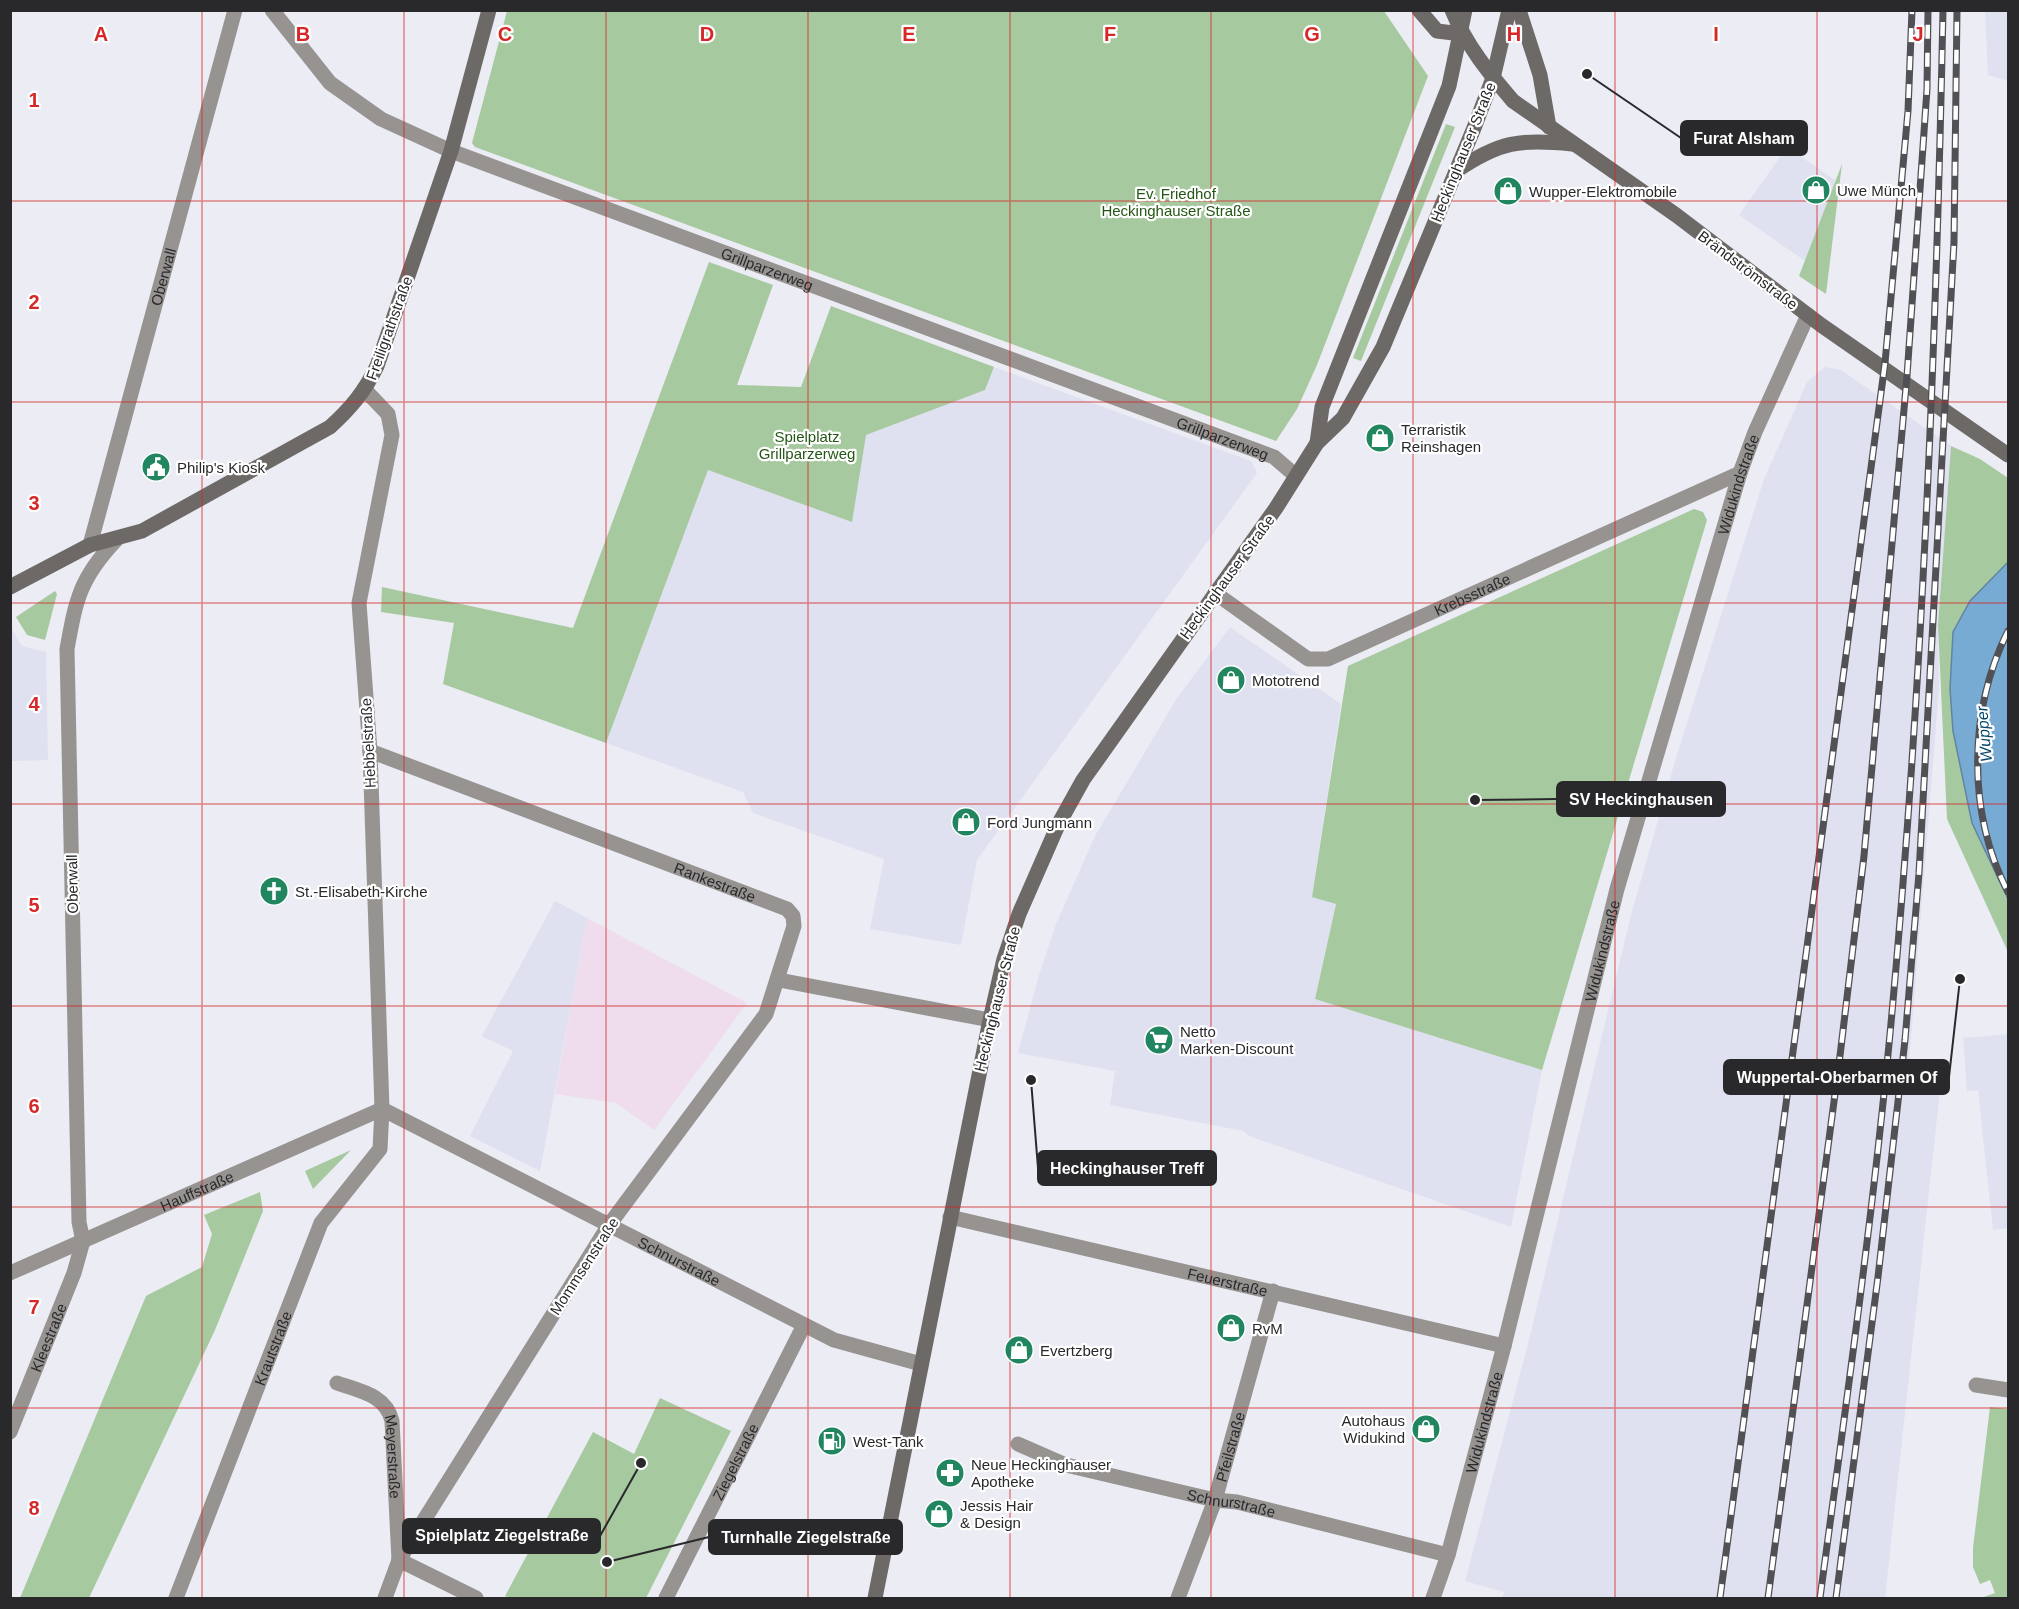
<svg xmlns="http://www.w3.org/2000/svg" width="2019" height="1609" font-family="Arial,sans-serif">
  <rect width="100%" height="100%" fill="#ebecf4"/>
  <g fill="#dfe1f0">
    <path d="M 1985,11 L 2008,11 L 2008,81 L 1988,75 Z"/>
    <path d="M 1787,147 L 1836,181 L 1805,261 L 1739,215 Z"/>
    <path d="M 994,367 L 1251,461 L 1257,473 L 977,860 L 961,945 L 870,929 L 884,859 L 753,813 L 743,792 L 606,743 L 708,470 L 851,521 L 866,435 L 985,390 Z"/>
    <path d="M 1825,367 L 1841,370 L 1951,446 L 1938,625 L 1939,688 L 1907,1087 L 1940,1090 L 1885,1598 L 1502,1598 L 1504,1592 L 1465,1581 L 1528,1344 L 1631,915 L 1675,761 L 1764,479 L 1807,382 Z"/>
    <path d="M 1230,627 L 1341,704 L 1312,896 L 1336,903 L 1315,999 L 1542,1070 L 1511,1227 L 1249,1136 L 1243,1131 L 1110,1105 L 1115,1071 L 1018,1053 L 1038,978 L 1056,924 L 1095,836 L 1177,698 Z"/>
    <path d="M 11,628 L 22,646 L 46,652 L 48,760 L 11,761 Z"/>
    <path d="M 555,901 L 587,918 L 540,1171 L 470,1136 L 513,1051 L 482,1036 Z"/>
    <path d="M 2008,1034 L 2008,1228 L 1993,1230 L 1978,1090 L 1967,1091 L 1963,1038 Z"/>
  </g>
  <path fill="#efddee" d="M 587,918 L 747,1003 L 654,1130 L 616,1103 L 555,1094 Z"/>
  <g fill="#a7c99f">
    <path d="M 507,11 L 1384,11 L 1428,76 L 1317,365 L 1297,409 L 1276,441 L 475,147 L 472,143 Z"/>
    <path d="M 1446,124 L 1455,127 L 1361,361 L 1353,358 Z"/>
    <path d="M 1842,164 L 1826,294 L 1799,276 Z"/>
    <path d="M 709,262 L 773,285 L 737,385 L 801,387 L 831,306 L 994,367 L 985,390 L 866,435 L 852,522 L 708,470 L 606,743 L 443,684 L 454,623 L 381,612 L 382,587 L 573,628 Z"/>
    <path d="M 1951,446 L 1980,459 L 2008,478 L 2008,562 L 1970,601 L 1953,631 L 1950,689 L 1953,731 L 1972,823 L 2008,899 L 2008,952 L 1947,819 L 1938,625 Z"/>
    <path d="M 1694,509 L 1703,512 L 1707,520 L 1542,1070 L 1315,999 L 1336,904 L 1312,897 L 1348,666 Z"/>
    <path d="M 55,591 L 57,594 L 45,640 L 27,635 L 16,617 Z"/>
    <path d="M 351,1150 L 313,1189 L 305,1171 Z"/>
    <path d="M 260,1192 L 263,1211 L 215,1330 L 89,1598 L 20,1598 L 146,1296 L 202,1267 L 212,1234 L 204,1215 Z"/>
    <path d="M 660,1398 L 731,1431 L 646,1598 L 510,1598 L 505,1596 L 593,1432 L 634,1454 Z"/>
    <path d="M 1990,1407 L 2008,1409 L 2008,1598 L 1981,1598 L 1995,1593 L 1990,1580 L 1980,1584 L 1973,1567 L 1973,1548 Z"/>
  </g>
  <path fill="#77abd4" stroke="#6084a2" stroke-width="1.5" d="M 2008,562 L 2008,899 L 1972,823 L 1953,731 L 1950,689 L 1953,632 L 1970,601 Z"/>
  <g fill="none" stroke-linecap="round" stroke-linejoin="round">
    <g stroke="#969391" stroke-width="15">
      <path id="s1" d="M 272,10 L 330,83 L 381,119 L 451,151 L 1274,457 L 1296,476"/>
      <path id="s2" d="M 90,545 L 235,10"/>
      <path id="s3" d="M 1215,593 L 1308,659 L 1328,659 L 1740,473"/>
      <path id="s4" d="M 370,751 L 787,909 L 793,916 L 794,926 L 766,1014 L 609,1225 L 399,1560"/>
      <path d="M 779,980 L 990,1020"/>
      <path id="s5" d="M 382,1109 L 834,1340 L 921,1364"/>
      <path id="s6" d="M 950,1217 L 1504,1346"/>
      <path id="s7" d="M 10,1273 L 382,1109"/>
      <path id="s8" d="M 337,1383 C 360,1391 386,1395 392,1421 L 399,1560 L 385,1598"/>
      <path d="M 1976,1385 L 2008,1390"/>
      <path id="s9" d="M 10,1432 L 74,1273 L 83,1241 L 79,1222 L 67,649 C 76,599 80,578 116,540"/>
      <path id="s10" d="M 1018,1444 L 1066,1465 L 1215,1500 L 1237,1502 L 1448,1555"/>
      <path d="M 399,1560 L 476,1598"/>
      <path id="s11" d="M 176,1598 L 321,1223 L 380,1149 L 382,1109 L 370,751 L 359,603 L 392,435 L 388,414 L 365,390"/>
      <path id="s12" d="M 666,1598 L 804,1325"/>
      <path id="s13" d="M 1178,1598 L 1215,1500 L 1273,1291"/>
      <path id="s14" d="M 1433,1598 L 1448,1555 L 1504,1346 L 1617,889 L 1740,473 L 1755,432 L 1808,315"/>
    </g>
    <g stroke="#6d6966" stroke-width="15">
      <path d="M 1419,10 L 1437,31 L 1462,34"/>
      <path d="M 1452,10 C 1466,45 1489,73 1513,101 L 1676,215 L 1821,325 L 2008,455"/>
      <path d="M 1519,10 L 1540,75 L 1549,127"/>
      <path d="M 1456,171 C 1500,141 1520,139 1572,144"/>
      <path d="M 1317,443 L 1322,407 L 1449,86 L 1465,10"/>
      <path d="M 10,587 L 90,545 L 142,531 L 330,427 C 351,408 365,391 377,366 L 451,151 L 489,10"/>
      <path d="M 875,1598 L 990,1020 L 1004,959 L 1019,914 L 1058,825 L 1083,780 L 1276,508 L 1317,443 L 1343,418 L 1383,347 L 1474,128 L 1493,78 L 1509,10"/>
    </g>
    <g stroke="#515155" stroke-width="7">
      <g id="rail">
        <path d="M 2008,631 C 1968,711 1967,813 2008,892"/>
        <path d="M 1720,1598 L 1885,363 L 1908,111 L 1912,10"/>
        <path d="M 1768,1598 L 1839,1064 L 1864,856 L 1907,376 L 1927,89 L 1928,10"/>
        <path d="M 1820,1598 C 1845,1411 1872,1223 1890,1034 C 1922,694 1936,352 1943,10"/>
        <path d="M 1836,1598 L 1878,1277 L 1905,1040 L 1919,873 L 1954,242 L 1957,10"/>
      </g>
    </g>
    <use href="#rail" stroke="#fff" stroke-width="4.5" stroke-dasharray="14" stroke-linecap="butt"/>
  </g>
  <path fill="none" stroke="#d62828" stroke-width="1.5" stroke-opacity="0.55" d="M 202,10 L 202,1598M 404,10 L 404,1598M 606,10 L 606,1598M 808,10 L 808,1598M 1010,10 L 1010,1598M 1211,10 L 1211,1598M 1413,10 L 1413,1598M 1615,10 L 1615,1598M 1817,10 L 1817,1598M 10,201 L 2008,201M 10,402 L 2008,402M 10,603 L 2008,603M 10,804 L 2008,804M 10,1006 L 2008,1006M 10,1207 L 2008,1207M 10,1408 L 2008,1408"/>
  <defs>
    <g id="shop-disc" transform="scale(1.5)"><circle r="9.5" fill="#21855f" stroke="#fff"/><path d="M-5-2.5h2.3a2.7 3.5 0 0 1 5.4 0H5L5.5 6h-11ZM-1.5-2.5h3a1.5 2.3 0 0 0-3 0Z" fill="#fff"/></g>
    <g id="civic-disc" transform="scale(1.5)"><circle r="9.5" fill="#21855f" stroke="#fff"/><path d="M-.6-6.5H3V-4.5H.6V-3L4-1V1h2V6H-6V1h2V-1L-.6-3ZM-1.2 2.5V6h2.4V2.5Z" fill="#fff"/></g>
    <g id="church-disc" transform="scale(1.5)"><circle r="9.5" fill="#21855f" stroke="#fff"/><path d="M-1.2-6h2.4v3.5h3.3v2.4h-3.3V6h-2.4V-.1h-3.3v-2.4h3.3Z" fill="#fff"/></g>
    <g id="supermarket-disc" transform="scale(1.5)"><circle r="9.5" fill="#21855f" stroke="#fff"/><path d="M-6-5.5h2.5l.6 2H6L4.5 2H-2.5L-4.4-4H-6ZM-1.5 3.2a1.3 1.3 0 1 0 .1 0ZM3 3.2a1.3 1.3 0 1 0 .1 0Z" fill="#fff"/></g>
    <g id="fuel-disc" transform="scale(1.5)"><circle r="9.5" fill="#21855f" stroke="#fff"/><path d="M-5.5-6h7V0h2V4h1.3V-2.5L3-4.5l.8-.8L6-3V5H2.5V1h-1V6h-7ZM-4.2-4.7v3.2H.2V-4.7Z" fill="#fff"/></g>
    <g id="pharmacy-disc" transform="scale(1.5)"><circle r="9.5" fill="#21855f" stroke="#fff"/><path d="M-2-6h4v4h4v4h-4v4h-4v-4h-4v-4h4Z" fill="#fff"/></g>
  </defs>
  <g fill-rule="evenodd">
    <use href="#shop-disc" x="1816" y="190"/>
    <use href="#shop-disc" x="1508" y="191"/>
    <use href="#shop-disc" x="1380" y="438"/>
    <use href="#civic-disc" x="156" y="467"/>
    <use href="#shop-disc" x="1231" y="680"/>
    <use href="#shop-disc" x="966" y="822"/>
    <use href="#church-disc" x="274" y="891"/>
    <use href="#supermarket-disc" x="1159" y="1040"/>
    <use href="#shop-disc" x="1231" y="1328"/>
    <use href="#shop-disc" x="1019" y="1350"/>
    <use href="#shop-disc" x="1426" y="1429"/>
    <use href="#fuel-disc" x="832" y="1441"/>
    <use href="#pharmacy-disc" x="950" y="1473"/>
    <use href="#shop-disc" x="939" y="1514"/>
  </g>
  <g text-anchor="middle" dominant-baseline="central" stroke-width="4.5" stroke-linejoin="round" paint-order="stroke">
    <g font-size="15" fill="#29292c" stroke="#fff">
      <text transform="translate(1463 152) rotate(-68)">Heckinghauser Straße</text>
      <text stroke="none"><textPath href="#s1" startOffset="570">Grillparzerweg</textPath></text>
      <text transform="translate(1748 270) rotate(37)">Brändströmstraße</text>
      <text stroke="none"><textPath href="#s2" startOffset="278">Oberwall</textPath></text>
      <text transform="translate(389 328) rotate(-70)">Freiligrathstraße</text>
      <text stroke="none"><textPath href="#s1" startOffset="1056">Grillparzerweg</textPath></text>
      <text stroke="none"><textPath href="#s14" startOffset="1155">Widukindstraße</textPath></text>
      <text transform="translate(1227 577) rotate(-54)">Heckinghauser Straße</text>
      <text stroke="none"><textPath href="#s3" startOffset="292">Krebsstraße</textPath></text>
      <text transform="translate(368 743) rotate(-93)">Hebbelstraße</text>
      <text stroke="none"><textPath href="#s4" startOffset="369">Rankestraße</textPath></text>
      <text transform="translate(72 884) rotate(-91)">Oberwall</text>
      <text stroke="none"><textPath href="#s14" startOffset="669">Widukindstraße</textPath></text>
      <text transform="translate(997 999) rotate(-76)">Heckinghauser Straße</text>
      <text stroke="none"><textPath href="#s7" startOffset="204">Hauffstraße</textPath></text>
      <text stroke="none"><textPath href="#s5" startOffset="334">Schnurstraße</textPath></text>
      <text transform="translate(584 1266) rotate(-57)">Mommsenstraße</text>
      <text stroke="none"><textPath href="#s6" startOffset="285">Feuerstraße</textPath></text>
      <text stroke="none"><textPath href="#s9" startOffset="102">Kleestraße</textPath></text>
      <text stroke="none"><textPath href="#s11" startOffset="268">Krautstraße</textPath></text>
      <text stroke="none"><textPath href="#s14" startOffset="183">Widukindstraße</textPath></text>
      <text stroke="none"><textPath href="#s13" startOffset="160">Pfeilstraße</textPath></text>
      <text stroke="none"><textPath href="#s8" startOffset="106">Meyerstraße</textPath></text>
      <text stroke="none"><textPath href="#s12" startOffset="153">Ziegelstraße</textPath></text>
      <text stroke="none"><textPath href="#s10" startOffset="222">Schnurstraße</textPath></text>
    </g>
    <g font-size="15" fill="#29292c" stroke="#fff" text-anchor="start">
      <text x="1837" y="190">Uwe Münch</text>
      <text x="1529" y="191">Wupper-Elektromobile</text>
      <text x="1401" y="429">Terraristik<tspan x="1401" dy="17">Reinshagen</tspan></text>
      <text x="177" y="467">Philip's Kiosk</text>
      <text x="1252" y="680">Mototrend</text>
      <text x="987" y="822">Ford Jungmann</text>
      <text x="295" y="891">St.-Elisabeth-Kirche</text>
      <text x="1180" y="1031">Netto<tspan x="1180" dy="17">Marken-Discount</tspan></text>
      <text x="1252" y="1328">RvM</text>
      <text x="1040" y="1350">Evertzberg</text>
      <text x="1405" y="1420" text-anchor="end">Autohaus<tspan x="1405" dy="17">Widukind</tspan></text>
      <text x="853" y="1441">West-Tank</text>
      <text x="971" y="1464">Neue Heckinghauser<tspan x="971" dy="17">Apotheke</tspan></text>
      <text x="960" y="1505">Jessis Hair<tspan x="960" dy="17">&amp; Design</tspan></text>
    </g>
    <g font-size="15" fill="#245715" stroke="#fff">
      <text x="1176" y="193">Ev. Friedhof<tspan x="1176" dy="17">Heckinghauser Straße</tspan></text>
      <text x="807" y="436">Spielplatz<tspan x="807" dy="17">Grillparzerweg</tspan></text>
    </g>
    <g font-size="16" font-style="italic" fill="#04456c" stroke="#fff">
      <text transform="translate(1984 734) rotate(-95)">Wupper</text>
    </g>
  </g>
  <g font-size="20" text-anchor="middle" font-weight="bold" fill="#d62828" stroke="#fff" stroke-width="4.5" stroke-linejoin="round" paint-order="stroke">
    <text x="101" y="41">A</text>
    <text x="303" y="41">B</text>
    <text x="505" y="41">C</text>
    <text x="707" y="41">D</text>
    <text x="909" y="41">E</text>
    <text x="1110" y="41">F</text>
    <text x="1312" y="41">G</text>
    <text x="1514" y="41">H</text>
    <text x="1716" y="41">I</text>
    <text x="1918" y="41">J</text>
    <text x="34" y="107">1</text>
    <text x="34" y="309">2</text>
    <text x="34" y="510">3</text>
    <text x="34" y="711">4</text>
    <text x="34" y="912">5</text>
    <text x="34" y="1113">6</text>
    <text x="34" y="1314">7</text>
    <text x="34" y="1515">8</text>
  </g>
  <path fill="none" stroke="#29292c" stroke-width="2" d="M1587 74L1681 138M1475 800L1557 799M1960 979L1949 1077M1031 1080L1038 1168M641 1463L600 1536M607 1562L709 1537"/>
  <g fill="#29292c" stroke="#fff" stroke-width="2">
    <circle cx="1587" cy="74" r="6"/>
    <circle cx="1475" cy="800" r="6"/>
    <circle cx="1960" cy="979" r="6"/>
    <circle cx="1031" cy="1080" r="6"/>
    <circle cx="641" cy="1463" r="6"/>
    <circle cx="607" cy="1562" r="6"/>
  </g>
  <g fill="#29292c" stroke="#29292c" stroke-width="2">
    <rect x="1681" y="121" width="126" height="34" rx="6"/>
    <rect x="1557" y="782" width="168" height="34" rx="6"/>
    <rect x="1724" y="1060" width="225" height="34" rx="6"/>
    <rect x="1038" y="1151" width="178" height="34" rx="6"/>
    <rect x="403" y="1519" width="197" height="34" rx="6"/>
    <rect x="709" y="1520" width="193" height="34" rx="6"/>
  </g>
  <g font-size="16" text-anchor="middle" font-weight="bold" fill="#fff">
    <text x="1744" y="144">Furat Alsham</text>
    <text x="1641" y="805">SV Heckinghausen</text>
    <text x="1837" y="1083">Wuppertal-Oberbarmen Of</text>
    <text x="1127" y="1174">Heckinghauser Treff</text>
    <text x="502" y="1541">Spielplatz Ziegelstraße</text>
    <text x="806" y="1543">Turnhalle Ziegelstraße</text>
  </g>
  <rect width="2019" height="1609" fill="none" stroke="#29292c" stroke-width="24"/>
</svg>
